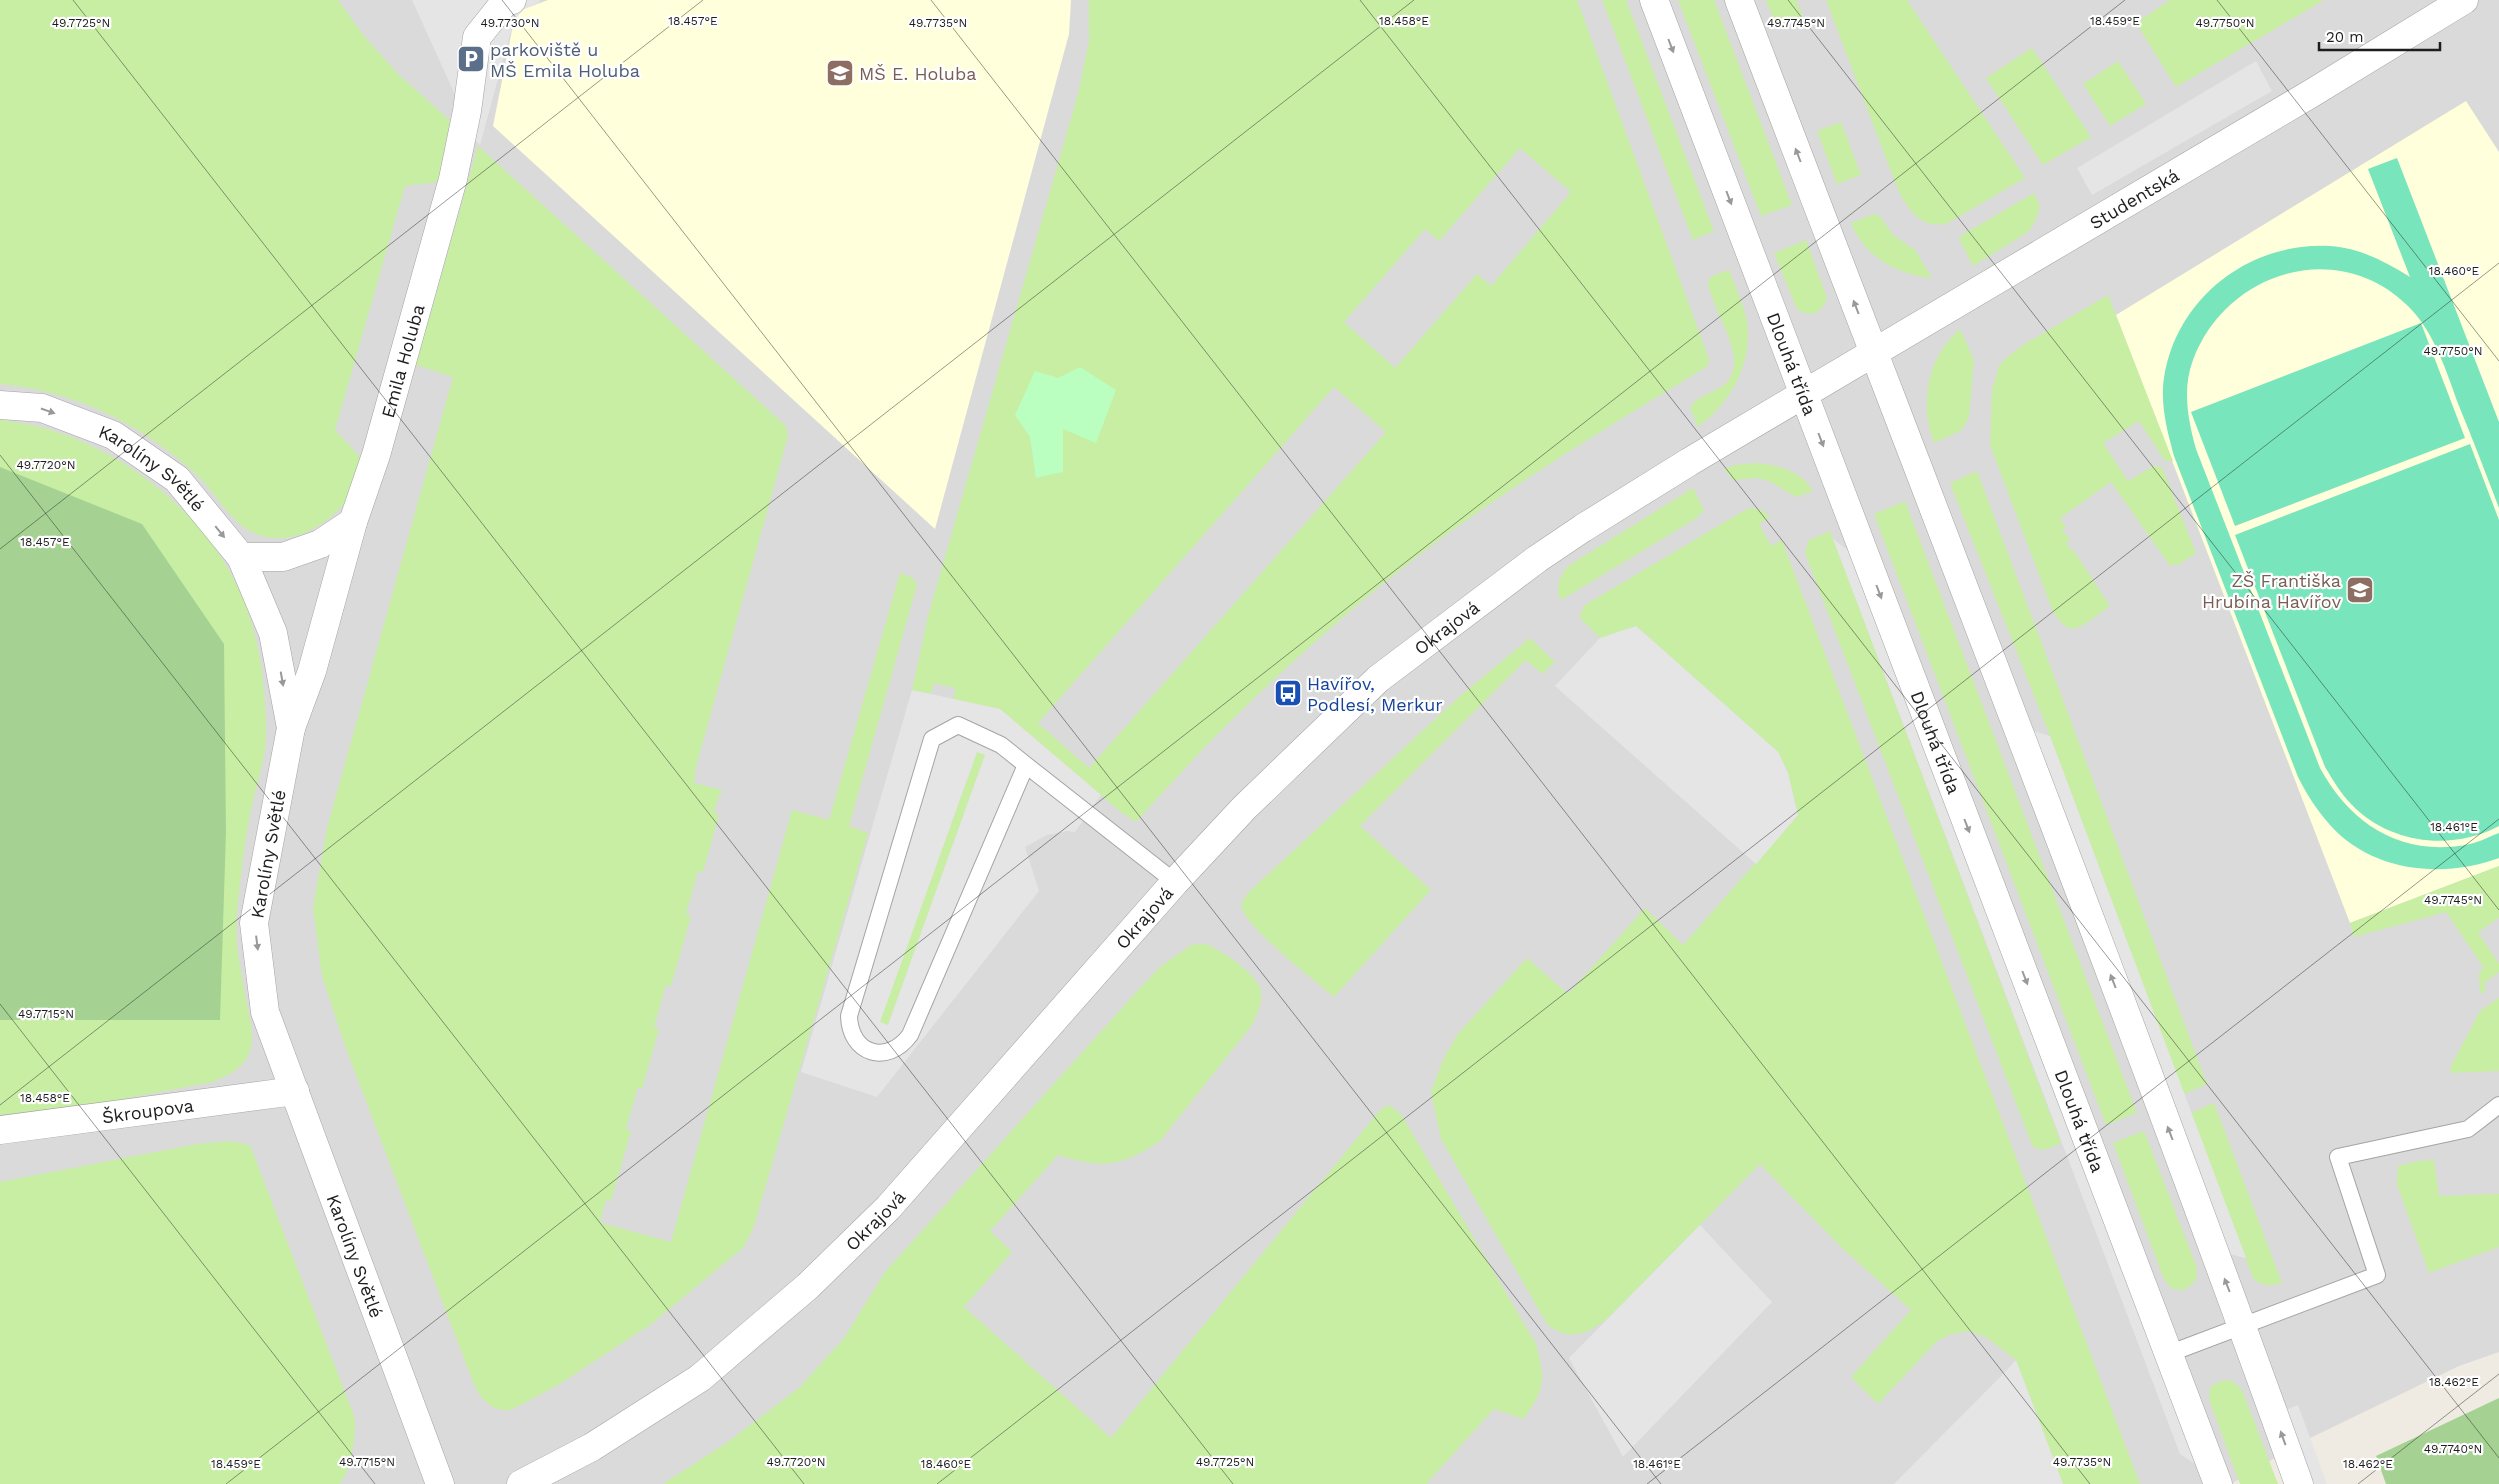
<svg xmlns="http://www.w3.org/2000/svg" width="2499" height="1484" font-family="'Work Sans',sans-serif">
  <rect width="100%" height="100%" fill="#efebe2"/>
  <path fill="#dbdada" d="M 0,0 L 2499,0 L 2499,1352 L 2459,1366 L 2302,1442 L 2231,1484 L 0,1484 Z"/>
  <g fill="#ffffdb">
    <path d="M 548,0 L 1071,0 L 1069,34 L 935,529 L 493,126 L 514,20 L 524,9 Z"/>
    <path d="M 2466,101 L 2499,152 L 2499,866 L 2350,923 L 2116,315 Z"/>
  </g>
  <g fill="#c8eea3" fill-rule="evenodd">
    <path d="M 0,0 L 338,0 L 364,36 L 398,74 L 454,124 L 446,181 L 405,186 L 335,430 L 365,462 C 361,472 358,485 353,494 C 350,499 344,504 340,508 C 319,530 290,545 258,535 C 233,526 217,495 199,477 C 142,424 78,392 0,384 Z"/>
    <path d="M 1089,0 L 1577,0 L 1709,359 L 1708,365 L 1703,369 C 1603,430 1496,494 1404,567 C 1347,612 1292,661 1240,712 C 1204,746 1170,785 1136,822 L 1122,813 L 1000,709 L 953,700 L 955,688 L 934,683 L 931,694 L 912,690 L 928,616 L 1078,94 L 1089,41 ZM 1520,148 L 1571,192 L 1491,286 L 1477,274 L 1395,368 L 1344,322 L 1425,229 L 1439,241 ZM 1334,387 L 1386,432 L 1089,768 L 1038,723 ZM 1116,390 L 1063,429 L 1036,478 L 1030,437 Z"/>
    <path d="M 1602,0 L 1626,0 L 1714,231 L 1693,240 Z"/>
    <path d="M 1678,0 L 1714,0 L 1792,205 L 1761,216 Z"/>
    <path d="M 1766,0 L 1796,0 L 1803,17 L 1777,28 Z"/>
    <path d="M 1826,0 L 1907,0 L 2025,178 L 1946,224 C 1919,227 1910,212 1898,190 Z"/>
    <path d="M 2170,0 L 2324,0 L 2176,87 L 2136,23 Z"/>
    <path d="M 2032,48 L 2091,137 L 2043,165 L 1986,78 Z"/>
    <path d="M 2118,61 L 2146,104 L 2110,126 L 2083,84 Z"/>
    <path d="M 1841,122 L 1861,175 L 1837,184 L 1817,131 Z"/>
    <path d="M 478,146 L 786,426 L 788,436 L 696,767 L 694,783 L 726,791 L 720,792 L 714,813 L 719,815 L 703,872 L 698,871 L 686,914 L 691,916 L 671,986 L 666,985 L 654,1027 L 659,1029 L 642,1089 L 638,1087 L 626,1129 L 631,1131 L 611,1201 L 606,1200 L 600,1221 L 605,1224 L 671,1242 L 792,810 L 829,820 L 900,573 L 913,578 L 917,585 L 849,826 L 868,833 L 754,1226 L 744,1247 L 650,1325 L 558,1385 L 511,1410 C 491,1412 480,1398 473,1382 L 345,1046 L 322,976 L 313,908 L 327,828 L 453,377 L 416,365 Z"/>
    <path d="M 2034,193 L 2040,206 L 2035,222 L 2028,232 L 1973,266 L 1959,239 L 1962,235 Z"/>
    <path d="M 1874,214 L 1880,216 L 1893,235 L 1915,250 L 1932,278 C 1897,275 1865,257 1851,223 Z"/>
    <path d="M 1806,240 L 1827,298 C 1822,314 1810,318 1797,309 L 1774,253 Z"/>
    <path d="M 1729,270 C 1735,285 1742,301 1746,317 C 1755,359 1732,402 1698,427 L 1690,407 C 1698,395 1718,392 1728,381 C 1749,355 1710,309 1708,281 L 1712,276 Z"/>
    <path d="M 2108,295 L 2173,461 L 2165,461 L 2139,421 L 2103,443 L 2128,481 L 2154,466 L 2162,467 L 2196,553 L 2176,566 L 2174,564 L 2170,566 L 2111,482 L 2060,518 L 2066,527 L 2062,529 L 2070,540 L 2066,543 L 2072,551 L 2074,551 L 2110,606 C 2084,623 2071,645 2052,609 L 1990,445 L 1992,390 L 1999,366 L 2006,358 L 2023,345 Z"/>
    <path d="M 1960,329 L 1974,360 L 1969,417 L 1962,430 L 1934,443 C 1919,404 1927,357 1960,329 Z"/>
    <path d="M 0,420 C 100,429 205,505 243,599 C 261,643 266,690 266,737 C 265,762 255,789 250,814 C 244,847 240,879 237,913 C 234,940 241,972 246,999 C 255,1042 260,1063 213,1082 L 6,1121 L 0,1121 Z"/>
    <path d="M 1755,463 C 1777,465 1801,470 1813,491 L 1796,497 L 1769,481 L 1757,478 L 1733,480 L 1724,469 L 1735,465 Z"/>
    <path d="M 1977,471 L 2207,1084 L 2184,1094 L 2050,736 L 1950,483 Z"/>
    <path d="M 1693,488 L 1704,510 L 1697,518 L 1561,600 C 1554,588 1560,576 1568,566 Z"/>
    <path d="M 1905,501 L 2137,1113 L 2106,1125 L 1874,514 Z"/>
    <path d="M 1751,508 L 1764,511 L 1770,517 L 1759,524 L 1771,546 L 1782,540 L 1784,546 L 2140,1484 L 2063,1484 L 2016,1360 L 1986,1337 L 1968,1331 L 1949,1335 L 1936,1342 L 1878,1404 L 1851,1377 L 1911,1310 L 1843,1249 L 1760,1164 L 1608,1318 C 1588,1334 1569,1342 1547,1324 L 1441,1139 L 1431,1092 L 1443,1060 L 1457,1035 L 1527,958 L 1568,994 L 1645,908 L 1683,945 L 1798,815 L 1788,773 L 1778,752 L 1636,626 L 1600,638 L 1579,617 L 1585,605 L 1745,510 Z"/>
    <path d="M 1830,531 L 2061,1143 C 2052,1147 2040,1154 2032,1145 L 1805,553 L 1809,540 Z"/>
    <path d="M 1530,638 L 1555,662 L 1542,674 L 1526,660 L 1360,826 L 1431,890 L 1334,997 C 1316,982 1246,927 1242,908 C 1240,902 1246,896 1250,891 L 1460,696 Z"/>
    <path d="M 977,752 L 985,755 L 888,1025 L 879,1022 Z"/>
    <path d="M 2499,866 L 2499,918 L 2478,932 L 2499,964 L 2499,972 L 2483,984 L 2486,990 L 2480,994 L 2479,972 L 2484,968 L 2446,912 L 2354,937 L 2350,923 Z"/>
    <path d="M 1206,944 C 1221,950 1254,972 1260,988 C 1264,1000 1257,1014 1252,1025 L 1160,1141 C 1121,1167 1102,1169 1058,1155 L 990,1231 L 1012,1252 L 964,1307 L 1111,1438 L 1381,1109 L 1389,1105 L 1401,1114 L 1536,1344 C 1545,1379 1546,1389 1523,1419 L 1494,1409 L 1426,1484 L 663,1484 L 728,1442 L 800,1387 L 844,1338 L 885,1272 L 1140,988 L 1160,967 L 1191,945 Z"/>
    <path d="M 2499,998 L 2499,1071 L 2452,1073 L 2450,1068 L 2480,1011 Z"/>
    <path d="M 2214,1103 L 2282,1283 C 2272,1286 2261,1287 2253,1278 L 2191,1113 Z"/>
    <path d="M 2144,1131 L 2197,1268 L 2196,1280 L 2185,1290 L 2172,1289 L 2164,1279 L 2113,1143 Z"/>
    <path d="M 229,1141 L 250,1145 L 354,1416 C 357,1431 351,1474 339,1484 L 0,1484 L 0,1182 L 197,1144 Z"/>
    <path d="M 2434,1160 L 2439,1196 L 2499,1194 L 2499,1247 L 2429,1273 L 2397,1185 L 2398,1166 L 2418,1161 Z"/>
    <path d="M 2228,1380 L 2234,1382 L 2242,1390 L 2278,1484 L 2240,1484 L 2209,1399 L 2210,1387 L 2221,1381 Z"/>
  </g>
  <g fill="#a5d293">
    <path d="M 0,467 L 142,524 L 224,644 L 226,832 L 220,1020 L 0,1020 Z"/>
    <path d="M 2499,1398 L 2499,1484 L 2386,1484 L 2376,1456 Z"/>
  </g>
  <path fill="#bafec0" d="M 1080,367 L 1116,390 L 1096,443 L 1063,429 L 1063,472 L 1036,478 L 1030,437 L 1015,415 L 1035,371 L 1058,378 Z"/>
  <g fill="#79e5bc">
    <path d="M 2397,158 L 2499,422 L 2499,508 C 2486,474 2473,440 2459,406 C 2446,371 2435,333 2408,306 C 2338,237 2226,271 2193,360 C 2182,389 2188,420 2196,449 L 2320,768 C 2351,825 2403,858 2470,844 C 2480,842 2490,836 2499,833 L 2499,858 C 2443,879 2372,872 2330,825 C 2317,810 2307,795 2298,777 L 2174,456 C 2168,434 2162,412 2163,389 C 2169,304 2246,241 2330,246 C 2360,248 2386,262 2410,277 L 2368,169 Z"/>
    <path d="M 2421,323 L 2465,438 L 2235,526 L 2191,412 Z"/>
    <path d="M 2470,444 L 2499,520 L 2499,826 C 2454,850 2395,845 2356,809 C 2343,797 2334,782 2325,767 L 2235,535 Z"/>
  </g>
  <g fill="#e5e5e5" fill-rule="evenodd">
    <path d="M 412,0 L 539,0 L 540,2 L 524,9 L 514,20 L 480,145 L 457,124 L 456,97 Z"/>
    <path d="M 2256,61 L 2272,91 L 2092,195 L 2077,168 Z"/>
    <path d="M 1833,539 L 1864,562 L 2213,1476 L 2180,1454 Z"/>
    <path d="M 1636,626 L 1778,752 L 1788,773 L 1798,815 L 1756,864 L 1555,686 L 1600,638 Z"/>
    <path d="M 912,690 L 1000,709 L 1101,795 L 1075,832 L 1067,831 L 1047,835 L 1025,847 L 1039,891 L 877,1097 L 801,1072 ZM 977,752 L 985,755 L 888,1025 L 880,1022 Z"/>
    <path d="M 2019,727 L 2050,736 L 2246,1258 L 2217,1251 Z"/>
    <path d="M 1700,1225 L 1772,1302 L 1623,1457 L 1569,1358 Z"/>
    <path d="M 2016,1360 L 2063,1484 L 1894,1484 L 2002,1375 Z"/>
    <path d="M 2298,1405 L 2327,1484 L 2304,1484 L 2278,1413 Z"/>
  </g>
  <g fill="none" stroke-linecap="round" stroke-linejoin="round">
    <g stroke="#a4a4a4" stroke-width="18">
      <g id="lane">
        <path d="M 1026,765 L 910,1035 C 887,1066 850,1054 849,1016 L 932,739 L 958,725 L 1001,745 L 1026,765 L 1175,882"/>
        <path d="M 2168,1354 L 2377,1275 L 2338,1157 L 2468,1129 L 2499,1105"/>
      </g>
    </g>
    <g stroke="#a4a4a4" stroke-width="29">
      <g id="street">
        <path id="s1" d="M 1654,0 L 2218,1484"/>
        <path d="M 1739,0 C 1927,494 2120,986 2299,1484"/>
        <path id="s2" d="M 0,405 L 42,408 L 113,435 L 177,479 L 241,557 L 273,633 L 291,728 L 254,923 L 265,1012 L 440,1484"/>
        <path d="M 241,557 L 283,557 L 320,544 L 353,522"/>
        <path id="s3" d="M 291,728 L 312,671 L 353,522 L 376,455 L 453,179 L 467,111 L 477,37 L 505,2 L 512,0"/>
        <path id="s4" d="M 0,1130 L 295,1091"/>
        <path id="s5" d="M 521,1484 L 592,1447 L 700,1378 L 808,1286 L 888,1208 L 1175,882 L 1244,808 L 1378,679 L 1537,559 L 1583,528 L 1689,462 L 2312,93 L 2464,0"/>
      </g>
    </g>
    <use href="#lane" stroke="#fff" stroke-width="16"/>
    <use href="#street" stroke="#fff" stroke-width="28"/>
  </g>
  <defs><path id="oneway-solid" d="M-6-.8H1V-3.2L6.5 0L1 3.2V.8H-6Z" transform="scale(1.25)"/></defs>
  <g fill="#999">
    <use href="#oneway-solid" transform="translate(1671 46) rotate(69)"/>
    <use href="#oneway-solid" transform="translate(1798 155) rotate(-111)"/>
    <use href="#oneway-solid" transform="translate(1729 198) rotate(69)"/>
    <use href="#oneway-solid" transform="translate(1856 307) rotate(-111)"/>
    <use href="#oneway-solid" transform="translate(48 411) rotate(19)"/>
    <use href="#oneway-solid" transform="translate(1821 440) rotate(69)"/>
    <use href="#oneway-solid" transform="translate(220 532) rotate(51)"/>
    <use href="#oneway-solid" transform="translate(1879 592) rotate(69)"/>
    <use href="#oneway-solid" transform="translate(282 679) rotate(80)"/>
    <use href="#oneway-solid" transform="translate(1967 826) rotate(69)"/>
    <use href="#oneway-solid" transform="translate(257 943) rotate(83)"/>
    <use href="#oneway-solid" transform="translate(2025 978) rotate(69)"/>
    <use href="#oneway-solid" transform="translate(2113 981) rotate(-111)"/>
    <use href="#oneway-solid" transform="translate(2170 1133) rotate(-111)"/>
    <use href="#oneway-solid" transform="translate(2227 1285) rotate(-111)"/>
    <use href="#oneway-solid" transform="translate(2283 1438) rotate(-110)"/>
  </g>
  <path fill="none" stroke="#1d1d1d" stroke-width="1" stroke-opacity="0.45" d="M 73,0 L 1233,1484M 502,0 L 1661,1484M 931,0 L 2090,1484M 1360,0 L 2499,1458M 1788,0 L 2499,910M 2217,0 L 2499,361M 0,455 L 804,1484M 0,549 L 703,0M 0,1004 L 375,1484M 0,1105 L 1414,0M 226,1484 L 2125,0M 937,1484 L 2499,263M 1647,1484 L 2499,819M 2358,1484 L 2499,1374"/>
  <defs>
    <g id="parking-square" transform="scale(1.4375)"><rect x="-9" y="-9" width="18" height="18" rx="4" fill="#5c6f8a" stroke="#fff"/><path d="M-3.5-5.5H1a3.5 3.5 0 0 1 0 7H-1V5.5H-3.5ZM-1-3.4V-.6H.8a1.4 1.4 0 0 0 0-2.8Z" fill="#fff"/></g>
    <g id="school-square" transform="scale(1.4375)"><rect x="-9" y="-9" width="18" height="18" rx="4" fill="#8d6e63" stroke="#fff"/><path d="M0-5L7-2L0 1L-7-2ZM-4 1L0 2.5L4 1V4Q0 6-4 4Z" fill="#fff"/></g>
    <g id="bus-square" transform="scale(1.4375)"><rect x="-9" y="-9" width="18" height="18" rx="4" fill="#1a4fb4" stroke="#fff"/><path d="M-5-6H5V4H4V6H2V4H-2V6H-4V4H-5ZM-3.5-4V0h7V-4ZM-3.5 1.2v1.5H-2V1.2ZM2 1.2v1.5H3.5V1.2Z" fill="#fff"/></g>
  </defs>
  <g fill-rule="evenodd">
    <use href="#parking-square" x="471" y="59"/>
    <use href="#school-square" x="840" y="73"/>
    <use href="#school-square" x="2360" y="590"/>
    <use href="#bus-square" x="1288" y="693"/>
  </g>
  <g text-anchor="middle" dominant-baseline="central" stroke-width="4.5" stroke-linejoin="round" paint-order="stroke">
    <g font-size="18" fill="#4e5e75" stroke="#fff" text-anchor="start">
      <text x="490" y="49">parkoviště u<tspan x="490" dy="21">MŠ Emila Holuba</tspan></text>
    </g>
    <g font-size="18" fill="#785e54" stroke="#fff" text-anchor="start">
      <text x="859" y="73">MŠ E. Holuba</text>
      <text x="2341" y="580" text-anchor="end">ZŠ Františka<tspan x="2341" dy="21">Hrubína Havířov</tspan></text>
    </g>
    <g font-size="18" fill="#1d1d1d" stroke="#fff">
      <text stroke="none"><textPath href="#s5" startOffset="2080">Studentská</textPath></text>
      <text stroke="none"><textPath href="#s3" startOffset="384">Emila Holuba</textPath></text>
      <text stroke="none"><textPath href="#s1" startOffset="389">Dlouhá třída</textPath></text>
      <text stroke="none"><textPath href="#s2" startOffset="169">Karolíny Světlé</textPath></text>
      <text stroke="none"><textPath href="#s5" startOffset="1269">Okrajová</textPath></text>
      <text stroke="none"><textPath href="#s1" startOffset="794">Dlouhá třída</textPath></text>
      <text transform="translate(268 854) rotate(-80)">Karolíny Světlé</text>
      <text stroke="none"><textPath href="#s5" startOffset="849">Okrajová</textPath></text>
      <text stroke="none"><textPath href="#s4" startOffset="149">Škroupova</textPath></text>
      <text stroke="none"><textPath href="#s1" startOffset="1199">Dlouhá třída</textPath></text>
      <text stroke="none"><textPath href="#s5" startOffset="444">Okrajová</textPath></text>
      <text stroke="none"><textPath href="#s2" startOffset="1024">Karolíny Světlé</textPath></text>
    </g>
    <g font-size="18" fill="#164399" stroke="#fff" text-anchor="start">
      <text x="1307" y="683">Havířov,<tspan x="1307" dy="21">Podlesí, Merkur</tspan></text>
    </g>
  </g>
  <g font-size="12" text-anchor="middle" fill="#1d1d1d" stroke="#fff" stroke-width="4.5" stroke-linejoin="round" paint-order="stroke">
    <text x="693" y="25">18.457°E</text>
    <text x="1404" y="25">18.458°E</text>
    <text x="2115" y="25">18.459°E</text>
    <text x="81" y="27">49.7725°N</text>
    <text x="510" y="27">49.7730°N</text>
    <text x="1796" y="27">49.7745°N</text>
    <text x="2225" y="27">49.7750°N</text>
    <text x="938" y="27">49.7735°N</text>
    <text x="2454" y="275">18.460°E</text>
    <text x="2453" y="355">49.7750°N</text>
    <text x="46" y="469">49.7720°N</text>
    <text x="45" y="546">18.457°E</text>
    <text x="2454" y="831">18.461°E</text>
    <text x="2453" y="904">49.7745°N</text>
    <text x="46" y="1018">49.7715°N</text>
    <text x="45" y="1102">18.458°E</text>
    <text x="2454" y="1386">18.462°E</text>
    <text x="2453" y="1453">49.7740°N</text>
    <text x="367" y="1466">49.7715°N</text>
    <text x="796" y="1466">49.7720°N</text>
    <text x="1225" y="1466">49.7725°N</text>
    <text x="2082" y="1466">49.7735°N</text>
    <text x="236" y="1468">18.459°E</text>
    <text x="946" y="1468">18.460°E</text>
    <text x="1657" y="1468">18.461°E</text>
    <text x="2368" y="1468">18.462°E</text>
  </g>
  <path d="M2319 42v8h121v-8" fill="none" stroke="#1d1d1d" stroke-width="2.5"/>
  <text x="2326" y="42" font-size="15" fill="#1d1d1d" stroke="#ffffff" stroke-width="4" paint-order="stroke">20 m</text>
</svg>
